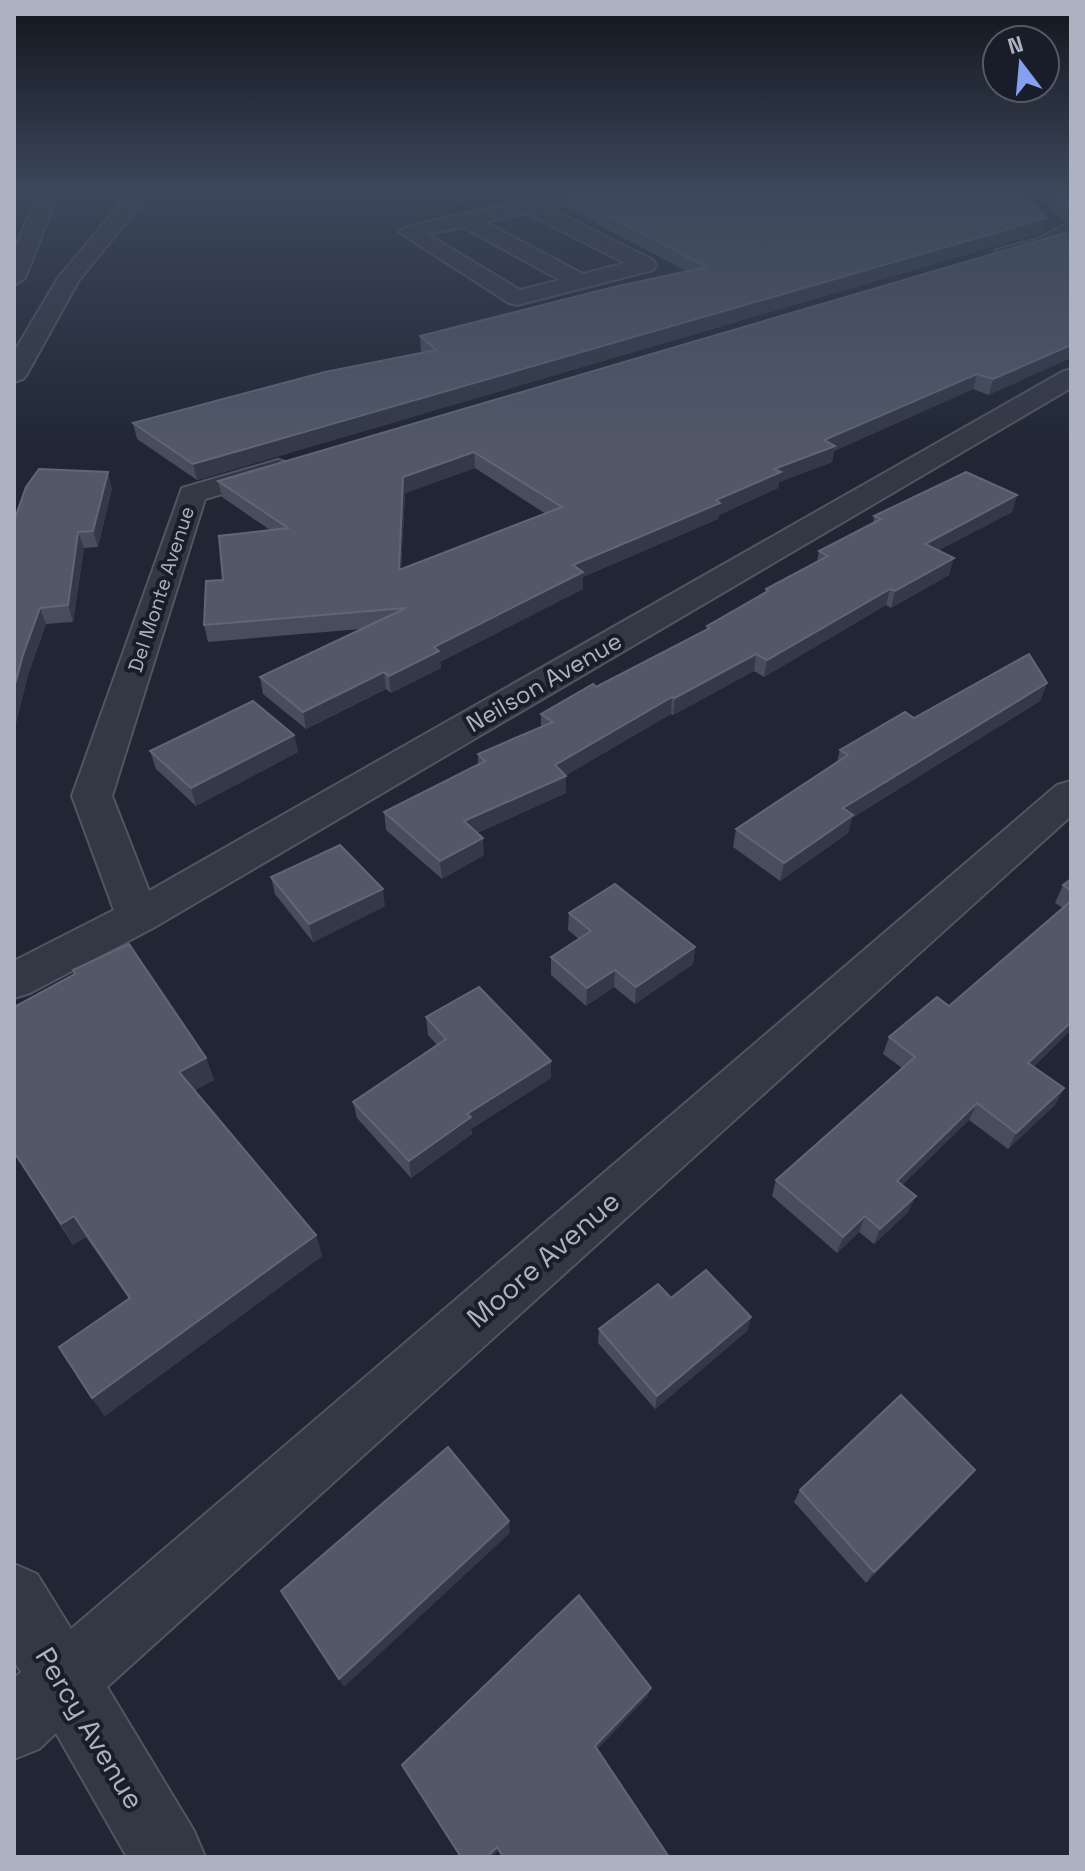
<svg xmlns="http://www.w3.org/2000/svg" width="1085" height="1871" font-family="'Space Grotesk',sans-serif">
  <rect width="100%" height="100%" fill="#202633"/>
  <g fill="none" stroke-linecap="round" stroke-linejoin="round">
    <g stroke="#515562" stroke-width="4">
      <g id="minor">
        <path d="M 40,189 L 60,189 L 25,278 L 14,285 L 14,251 Z"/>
        <path d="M 133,189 L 153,189 L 79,280 L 27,374 L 23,379 L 14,382 L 14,352 L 58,278 Z"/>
        <path d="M 425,189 L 502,189 C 489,202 438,203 425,189 Z"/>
        <path d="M 582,189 L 619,189 L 616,193 L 548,208 L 653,260 L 656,265 L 653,270 L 517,305 L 509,303 L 399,232 L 409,226 ZM 527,213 L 625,263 L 583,274 L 485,222 ZM 463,227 L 560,280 L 520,290 L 427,234 Z"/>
        <path d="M 1071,222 L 1071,237 L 1051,247 L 1004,261 L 993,255 L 996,250 L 1037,239 Z"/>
        <path d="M 1071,369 L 1071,388 L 153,928 L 30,993 L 14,998 L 14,961 L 114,910 L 72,796 L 182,488 L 278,460 L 288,463 L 292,469 L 288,475 L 205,499 L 112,796 L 149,891 L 1062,372 Z"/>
        <path d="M 1071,781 L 1071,816 L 107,1687 L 194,1831 L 205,1857 L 127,1857 L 56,1733 L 39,1749 L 14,1759 L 14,1678 L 21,1672 L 14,1661 L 14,1564 L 37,1574 L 71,1629 L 1057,785 Z"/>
      </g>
    </g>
    <use href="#minor" fill="#333844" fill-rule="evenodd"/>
  </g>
  <g fill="#474d5d" fill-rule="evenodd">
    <path d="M 531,189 L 568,189 L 541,195 Z"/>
    <path d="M 1031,189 L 1071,189 L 1071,220 L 1064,221 Z"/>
    <path d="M 565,194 L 1043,232 L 197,480 L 137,439 L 133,423 L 422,353 L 421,352 L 420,336 L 686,271 L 565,207 Z"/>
    <path d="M 1071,237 L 989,395 L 973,389 L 834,451 L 832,462 L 779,482 L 778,488 L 719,515 L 718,519 L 583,577 L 583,589 L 440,662 L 441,668 L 391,693 L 386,689 L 306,729 L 263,694 L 260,677 L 361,629 L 208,642 L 204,625 L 223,580 L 270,530 L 222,497 L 218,481 ZM 475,468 L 546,514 L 401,569 L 405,493 Z"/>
    <path d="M 39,469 L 112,488 L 98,547 L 84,548 L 73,622 L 46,624 L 29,672 Z"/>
    <path d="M 1017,495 L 1012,512 L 939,550 L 949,575 L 891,608 L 886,605 L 764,677 L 754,671 L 673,715 L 671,714 L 566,775 L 566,793 L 477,833 L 484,855 L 442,879 L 386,830 L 384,812 L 478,765 L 478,754 L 541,727 L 541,714 L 596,687 L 706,630 L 707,626 L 765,593 L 766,589 L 817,562 L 819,551 L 873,523 L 874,516 Z"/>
    <path d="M 1047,683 L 1040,701 L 852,818 L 848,833 L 780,881 L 733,847 L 736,829 L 837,762 L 840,750 L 914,718 Z"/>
    <path d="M 294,735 L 298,752 L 196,806 L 156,769 L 150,751 Z"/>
    <path d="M 271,877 L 385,906 L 313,942 L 275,894 Z"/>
    <path d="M 1071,879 L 1071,1030 L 1034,1066 L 1064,1088 L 1055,1105 L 1008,1149 L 969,1120 L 902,1185 L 908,1212 L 874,1244 L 859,1232 L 837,1253 L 772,1196 L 776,1180 L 902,1068 L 883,1054 L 889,1037 L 949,1006 L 1063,908 L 1055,903 L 1063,885 Z"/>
    <path d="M 569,913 L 695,947 L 693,964 L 635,1004 L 614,987 L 586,1006 L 551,975 L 551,957 L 579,939 L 568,930 Z"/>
    <path d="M 73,970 L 206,1058 L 214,1080 L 195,1090 L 316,1235 L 322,1256 L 105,1416 L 92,1398 L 129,1299 L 86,1237 L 73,1245 L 14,1153 L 14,1007 L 75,974 Z"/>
    <path d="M 426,1017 L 551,1078 L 471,1129 L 472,1134 L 411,1178 L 357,1118 L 353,1102 L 437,1045 L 428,1035 Z"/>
    <path d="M 671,1298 L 751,1317 L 747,1331 L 655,1409 L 598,1343 L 599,1329 Z"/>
    <path d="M 965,1482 L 866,1583 L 794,1502 L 800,1490 Z"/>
  </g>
  <g fill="#333948">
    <path d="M 541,189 L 568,189 L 541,195 Z"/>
    <path d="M 1068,207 L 1071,207 L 1071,220 L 1064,221 Z"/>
    <path d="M 1047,218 L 1043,232 L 197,480 L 193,464 Z"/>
    <path d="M 1071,345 L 1071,358 L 989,395 L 993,379 Z"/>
    <path d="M 977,374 L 973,389 L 834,451 L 832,462 L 779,482 L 778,488 L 719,515 L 718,519 L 583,577 L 583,589 L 440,662 L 441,668 L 391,693 L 389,676 L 434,647 L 573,565 L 716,500 L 824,440 Z"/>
    <path d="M 474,452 L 475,468 L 405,493 L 400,587 L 399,570 L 403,477 Z"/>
    <path d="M 108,472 L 112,488 L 98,547 L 93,531 Z"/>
    <path d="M 1017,495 L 1012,512 L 920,560 L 925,544 Z"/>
    <path d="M 78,532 L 84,548 L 73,622 L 68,605 Z"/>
    <path d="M 954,558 L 949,575 L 891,608 L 895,591 Z"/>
    <path d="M 890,589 L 886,605 L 764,677 L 767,660 Z"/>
    <path d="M 40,608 L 46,624 L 29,672 L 14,732 L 14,688 L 23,655 Z"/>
    <path d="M 756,654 L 754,671 L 673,715 L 675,698 Z"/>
    <path d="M 384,672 L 386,689 L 306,729 L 303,712 Z"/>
    <path d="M 1047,683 L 1040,701 L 852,818 L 848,833 L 780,881 L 784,863 L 843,808 Z"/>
    <path d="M 672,697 L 671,714 L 563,777 L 566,776 L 566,793 L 465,838 L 464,821 L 555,765 Z"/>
    <path d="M 294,735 L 298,752 L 196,806 L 191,788 Z"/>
    <path d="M 483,838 L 484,855 L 442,879 L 440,861 Z"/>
    <path d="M 383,889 L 385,906 L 313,942 L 309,924 Z"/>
    <path d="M 695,947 L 693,964 L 635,1004 L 636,987 Z"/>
    <path d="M 615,970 L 614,987 L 586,1006 L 587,988 Z"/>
    <path d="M 1071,1022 L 1071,1030 L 1020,1079 L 1028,1063 Z"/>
    <path d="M 206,1058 L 214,1080 L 188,1094 L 179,1072 Z"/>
    <path d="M 551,1061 L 551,1078 L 471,1129 L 472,1134 L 411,1178 L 409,1161 L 467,1114 Z"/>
    <path d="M 1064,1088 L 1055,1105 L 1008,1149 L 1016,1133 Z"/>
    <path d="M 977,1103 L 969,1120 L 890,1197 L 897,1181 Z"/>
    <path d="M 916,1196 L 908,1212 L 874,1244 L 880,1229 Z"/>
    <path d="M 74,1216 L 86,1237 L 73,1245 L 61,1224 Z"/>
    <path d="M 865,1216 L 859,1232 L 837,1253 L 843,1237 Z"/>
    <path d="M 316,1235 L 322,1256 L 105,1416 L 92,1398 Z"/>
    <path d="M 751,1317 L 747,1331 L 655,1409 L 657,1396 Z"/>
    <path d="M 975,1470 L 965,1482 L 866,1583 L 874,1572 Z"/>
    <path d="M 509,1521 L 510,1533 L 344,1687 L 339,1679 Z"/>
    <path d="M 651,1688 L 648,1696 L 594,1753 L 595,1746 Z"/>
    <path d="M 497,1847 L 498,1851 L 493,1857 L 487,1857 Z"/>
  </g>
  <g fill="#525868" stroke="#606676" stroke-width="2" fill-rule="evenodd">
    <path d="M 589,189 L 1018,189 L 1047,218 L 193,464 L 133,423 L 325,372 L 436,350 L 420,336 L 618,286 L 707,267 L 565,194 Z"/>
    <path d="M 1048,189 L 1071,189 L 1071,207 L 1068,207 Z"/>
    <path d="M 1064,233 L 1071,237 L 1071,345 L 993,379 L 977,374 L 824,440 L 835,446 L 774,469 L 781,472 L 716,500 L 720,503 L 573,565 L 583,572 L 434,647 L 439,651 L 389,676 L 384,672 L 303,712 L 260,677 L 406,608 L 204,625 L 206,581 L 223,580 L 219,536 L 288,528 L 218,481 ZM 474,452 L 562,507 L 399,570 L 403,477 Z"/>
    <path d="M 39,469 L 108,472 L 93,531 L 78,532 L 68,605 L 40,608 L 23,655 L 14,688 L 14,521 L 26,487 Z"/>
    <path d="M 966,472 L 1017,495 L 925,544 L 954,558 L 895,591 L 890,589 L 767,660 L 756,654 L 675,698 L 672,697 L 555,765 L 566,776 L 464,821 L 483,838 L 440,861 L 384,812 L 485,761 L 478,754 L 553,722 L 541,714 L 593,684 L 596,687 L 710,628 L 707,626 L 768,591 L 766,589 L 828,556 L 819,551 L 881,519 L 874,516 Z"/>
    <path d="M 1029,654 L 1047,683 L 843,808 L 853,815 L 784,863 L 736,829 L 848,755 L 840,750 L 905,712 L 914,718 Z"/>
    <path d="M 253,701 L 294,735 L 191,788 L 150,751 Z"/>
    <path d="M 340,845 L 383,889 L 309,924 L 271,877 Z"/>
    <path d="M 1071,879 L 1071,891 L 1063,885 Z"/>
    <path d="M 615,884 L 695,947 L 636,987 L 615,970 L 587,988 L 551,957 L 591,931 L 569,913 Z"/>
    <path d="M 1071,901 L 1071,1022 L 1028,1063 L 1064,1088 L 1016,1133 L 977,1103 L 897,1181 L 916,1196 L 880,1229 L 865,1216 L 843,1237 L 776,1180 L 915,1057 L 889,1037 L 937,997 L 949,1006 Z"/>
    <path d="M 129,944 L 206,1058 L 179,1072 L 316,1235 L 92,1398 L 59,1347 L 130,1298 L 74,1216 L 61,1224 L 14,1152 L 14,1007 L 75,974 L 73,970 Z"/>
    <path d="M 479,987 L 551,1061 L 467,1114 L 471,1117 L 409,1161 L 353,1102 L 446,1039 L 426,1017 Z"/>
    <path d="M 706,1270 L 751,1317 L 657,1396 L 599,1329 L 658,1284 L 671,1298 Z"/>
    <path d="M 901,1395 L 975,1470 L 874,1572 L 800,1490 Z"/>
    <path d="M 448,1447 L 509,1521 L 339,1679 L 281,1591 Z"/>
    <path d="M 579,1595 L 651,1688 L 595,1746 L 669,1857 L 503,1857 L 497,1847 L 487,1857 L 461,1857 L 402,1765 Z"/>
  </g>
  <linearGradient id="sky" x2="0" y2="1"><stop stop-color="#12151c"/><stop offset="0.42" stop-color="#3c475b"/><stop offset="1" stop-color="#3c475b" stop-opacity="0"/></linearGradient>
  <rect width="1085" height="451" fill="url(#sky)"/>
  <g text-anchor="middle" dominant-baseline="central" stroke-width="8" stroke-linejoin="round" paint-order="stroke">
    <g font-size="20" fill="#adb2c1" stroke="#191d29">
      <text transform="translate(161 589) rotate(-72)">Del Monte Avenue</text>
    </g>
    <g font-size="24" fill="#adb2c1" stroke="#191d29">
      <text transform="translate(544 682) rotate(-30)">Neilson Avenue</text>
    </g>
    <g font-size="28" fill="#adb2c1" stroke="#191d29">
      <text transform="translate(543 1259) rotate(-41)">Moore Avenue</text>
      <text transform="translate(90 1728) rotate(59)">Percy Avenue</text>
    </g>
  </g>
  <rect width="1085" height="1871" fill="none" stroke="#adb2c1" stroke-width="32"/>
  <g transform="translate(1021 64) rotate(344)"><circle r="38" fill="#191d29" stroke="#545966" stroke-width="2"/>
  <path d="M0-6L14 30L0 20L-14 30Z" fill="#85a0ef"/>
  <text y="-12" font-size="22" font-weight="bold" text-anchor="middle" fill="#adb2c1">N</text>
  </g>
</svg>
